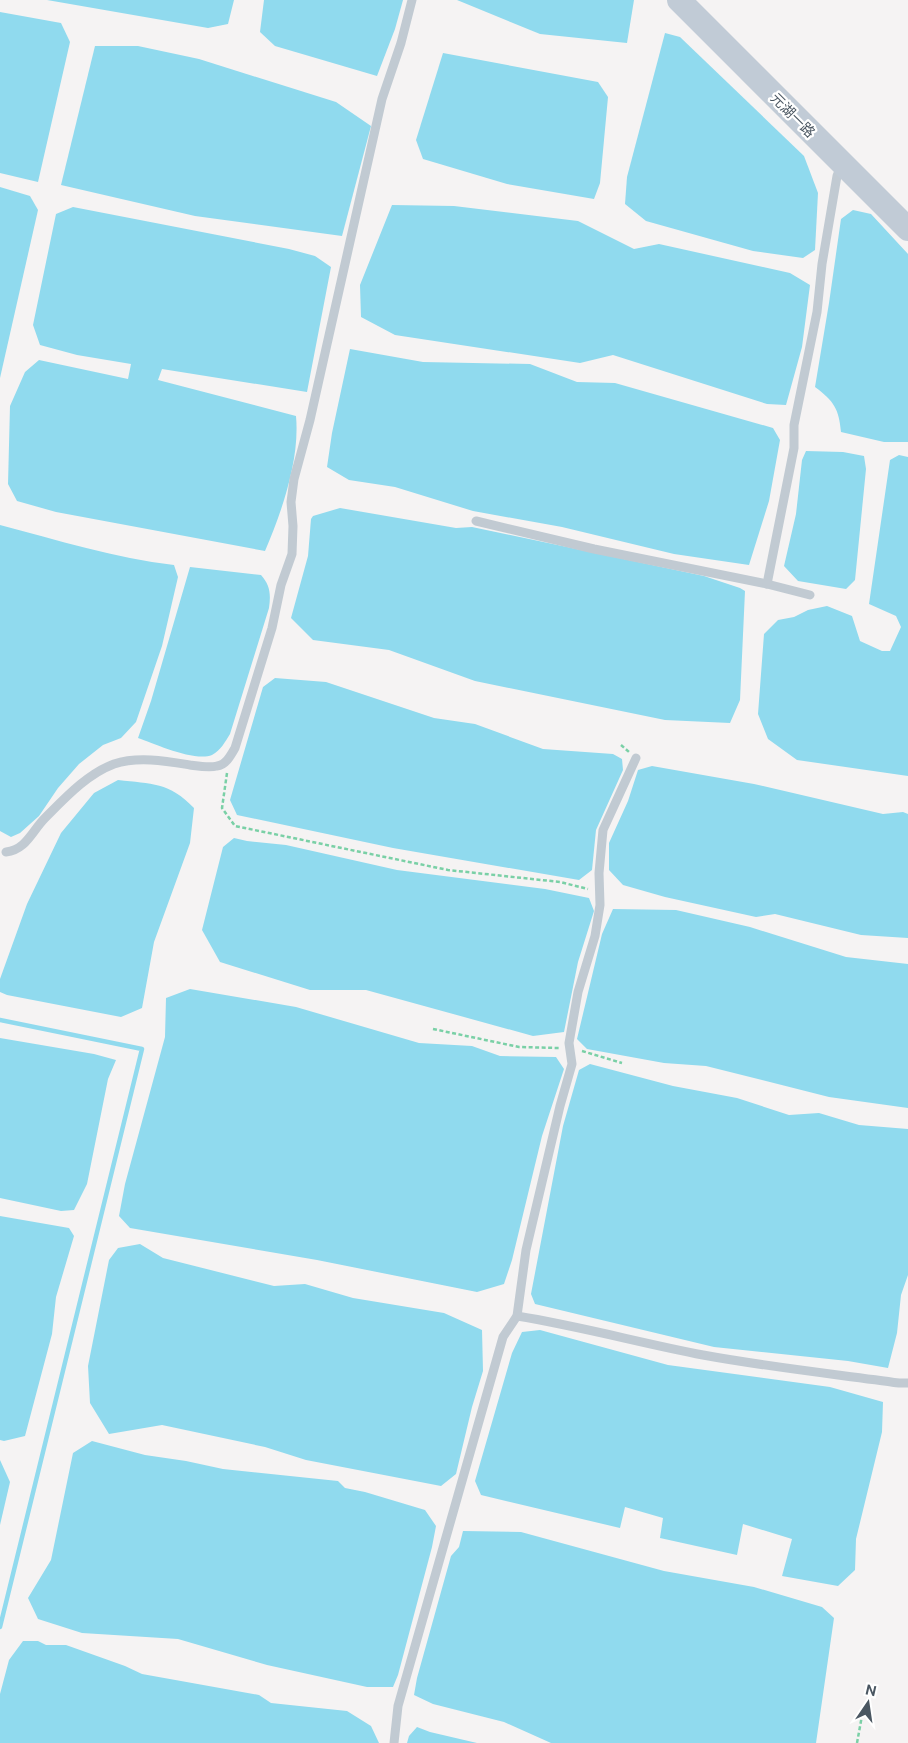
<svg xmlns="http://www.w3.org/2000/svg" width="908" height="1743" font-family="'Public Sans','Noto Sans SC',sans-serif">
  <rect width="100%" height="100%" fill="#f5f3f3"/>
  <g fill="#90daee">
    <path d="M 47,0 L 234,0 L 228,24 L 208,28 Z"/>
    <path d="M 264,0 L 403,0 L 395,29 L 377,76 L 275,46 L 260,32 Z"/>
    <path d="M 457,0 L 634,0 L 627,43 L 540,34 Z"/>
    <path d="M 0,12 L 61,23 L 70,42 L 38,182 L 0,173 Z"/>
    <path d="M 665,33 L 680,37 L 804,156 L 818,193 L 815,250 L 803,258 L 753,251 L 646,221 L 625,204 L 627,177 Z"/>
    <path d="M 95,46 L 138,46 L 199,59 L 336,102 L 371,126 L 342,236 L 195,216 L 61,185 Z"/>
    <path d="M 443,53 L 598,82 L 608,97 L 600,183 L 594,199 L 507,184 L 423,159 L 416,140 Z"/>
    <path d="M 0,187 L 30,196 L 38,210 L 0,378 Z"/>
    <path d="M 392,205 L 454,206 L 578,221 L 634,249 L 659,244 L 790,273 L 810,285 L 802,347 L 786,405 L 767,404 L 613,355 L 580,363 L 395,335 L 361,317 L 360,285 Z"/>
    <path d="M 73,207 L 289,249 L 315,256 L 331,267 L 307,392 L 162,369 L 158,380 L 296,416 C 300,460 282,511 265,551 L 56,512 L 17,501 L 8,484 L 10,406 L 25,372 L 39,360 L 128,379 L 131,364 L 77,355 L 40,345 L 33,325 L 56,214 Z"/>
    <path d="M 853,210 L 871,214 L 908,254 L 908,442 L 884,442 L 841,432 C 839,409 834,401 815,387 L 829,303 L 841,219 Z"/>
    <path d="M 350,349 L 423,362 L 530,364 L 577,382 L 615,383 L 773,428 L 780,440 L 769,501 L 749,565 L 674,554 L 562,527 L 473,511 L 395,487 L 349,480 L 327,467 L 332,433 Z"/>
    <path d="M 806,451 L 843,452 L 864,456 L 866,469 L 855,580 L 846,589 L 798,581 L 784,566 L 796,514 L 802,460 Z"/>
    <path d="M 899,455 L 908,457 L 908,776 L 797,760 L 768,739 L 758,714 L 764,634 L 778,620 L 794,617 L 808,610 L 827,606 L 852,616 L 860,641 L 882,651 L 890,651 L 901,627 L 896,616 L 869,604 L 890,460 Z"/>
    <path d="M 340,508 L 456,528 L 472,527 L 704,576 L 740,588 L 745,591 L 740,700 L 730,723 L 665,720 L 475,681 L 389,650 L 313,640 L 291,618 L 308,556 L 311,519 L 313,516 Z"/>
    <path d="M 0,525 C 57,540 115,558 174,565 L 178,577 L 162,646 L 136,722 L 121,738 L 103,745 L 79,764 L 58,788 L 39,816 L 20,833 L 11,837 L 0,831 Z"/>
    <path d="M 190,567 L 261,575 C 270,585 271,594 269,608 L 230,734 C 225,742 221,750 212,755 C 195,762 155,744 138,738 L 151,701 Z"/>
    <path d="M 275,678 L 326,682 L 434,718 L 475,724 L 543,749 L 613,754 L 622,759 L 623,770 L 596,830 L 592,870 L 579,880 L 393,848 L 237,815 L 230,800 L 263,687 Z"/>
    <path d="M 652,766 L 754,784 L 883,814 L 903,812 L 908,814 L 908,938 L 861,935 L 775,914 L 756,917 L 665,897 L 623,885 L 609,870 L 609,843 L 628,801 L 638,770 Z"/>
    <path d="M 118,780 C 152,784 169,782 194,808 L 190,843 L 154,942 L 142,1008 L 121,1017 L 7,995 L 0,992 L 0,979 L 27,904 L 61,833 L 94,793 Z"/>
    <path d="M 234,838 L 247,841 L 286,845 L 397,870 L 545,889 L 589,898 L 594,911 L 578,962 L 564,1032 L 533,1036 L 366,990 L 310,990 L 220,962 L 202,930 L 223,847 Z"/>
    <path d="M 613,909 L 676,910 L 750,927 L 846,957 L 908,964 L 908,1108 L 829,1097 L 706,1066 L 664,1063 L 587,1049 L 577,1039 L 602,934 Z"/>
    <path d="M 190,989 L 296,1007 L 419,1043 L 472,1046 L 500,1056 L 556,1057 L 564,1069 L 542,1136 L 512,1260 L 504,1284 L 477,1292 L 317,1260 L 130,1228 L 119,1216 L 125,1184 L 165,1037 L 166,998 Z"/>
    <path d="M 0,1038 L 94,1054 L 116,1060 L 108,1079 L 87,1184 L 74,1210 L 61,1211 L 0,1198 Z"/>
    <path d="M 590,1064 L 673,1086 L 737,1098 L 789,1115 L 819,1113 L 859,1125 L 908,1129 L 908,1275 L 901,1295 L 897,1333 L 888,1368 L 848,1361 L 714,1347 L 535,1304 L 531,1294 L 563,1126 L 579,1070 Z"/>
    <path d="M 0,1216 L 69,1228 L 74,1236 L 56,1297 L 52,1334 L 25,1436 L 4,1441 L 0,1440 Z"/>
    <path d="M 140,1244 L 163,1258 L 274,1286 L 305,1284 L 353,1298 L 444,1313 L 482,1330 L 483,1371 L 472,1407 L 456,1474 L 441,1486 L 306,1460 L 265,1447 L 162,1425 L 109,1434 L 90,1403 L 88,1366 L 109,1260 L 118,1248 Z"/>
    <path d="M 540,1330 L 668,1365 L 830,1387 L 883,1402 L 882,1432 L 856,1539 L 855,1570 L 838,1586 L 782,1576 L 792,1539 L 743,1524 L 737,1555 L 660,1538 L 663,1518 L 625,1507 L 620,1528 L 481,1495 L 475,1481 L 512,1353 L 522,1332 Z"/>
    <path d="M 92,1441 L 145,1455 L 186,1461 L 223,1469 L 338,1481 L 345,1488 L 365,1492 L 425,1510 L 436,1526 L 432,1547 L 398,1675 L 393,1687 L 367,1687 L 267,1665 L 178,1639 L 82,1633 L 38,1619 L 28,1598 L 51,1560 L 73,1453 Z"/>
    <path d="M 0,1460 L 10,1482 L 0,1525 Z"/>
    <path d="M 463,1531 L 521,1532 L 664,1571 L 754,1587 L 822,1607 L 834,1618 L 816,1743 L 551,1743 L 504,1722 L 433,1704 L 414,1695 L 417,1678 L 451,1556 L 459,1547 Z"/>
    <path d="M 23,1641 L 38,1641 L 46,1645 L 66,1645 L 125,1666 L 142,1674 L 259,1695 L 271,1703 L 347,1711 L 371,1726 L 379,1743 L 0,1743 L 0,1694 L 9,1660 Z"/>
    <path d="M 417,1727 L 430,1732 L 477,1743 L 407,1743 L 409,1736 Z"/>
  </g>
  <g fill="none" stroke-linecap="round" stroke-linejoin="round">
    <path stroke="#90daee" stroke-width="4.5" d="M 0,1020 L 142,1049 L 0,1627"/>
    <g stroke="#7ad0a6" stroke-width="2.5" stroke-dasharray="4 2.5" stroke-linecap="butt">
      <path d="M 621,745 L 629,752"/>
      <path d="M 227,773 L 222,808 L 235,826 L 448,870 L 560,882 L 588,889"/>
      <path d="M 433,1029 L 519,1047 L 559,1048"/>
      <path d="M 582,1051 L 622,1063"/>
      <path d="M 857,1743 L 863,1710"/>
    </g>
    <g stroke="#c1cad2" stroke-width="9">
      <path d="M 476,521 L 594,549 L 767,584 L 810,595"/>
      <path d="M 767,584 L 794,448 L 794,425 L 817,312 L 822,264 L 837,176 L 841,166"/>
      <path d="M 6,852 C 26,850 32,831 45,818 C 65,798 87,774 114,764 C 138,756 166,761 190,765 C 198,766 209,768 217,766 C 226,765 231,755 235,748 L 272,628 L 281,585 L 292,554 L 293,526 L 291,502 L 294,479 L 310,420 L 382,99 L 401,43 L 412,0"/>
      <path d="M 517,1316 C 579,1326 641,1343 703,1355 C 768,1367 834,1374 899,1383 L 908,1383"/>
      <path d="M 394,1743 L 398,1706 L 503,1337 L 517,1316 L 526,1250 L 560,1106 L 572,1064 L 569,1043 L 578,992 L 595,936 L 600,905 L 599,873 L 603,830 L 636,758"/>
    </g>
    <path stroke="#c1cbd6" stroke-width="24" d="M 679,0 L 908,229"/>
  </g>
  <g text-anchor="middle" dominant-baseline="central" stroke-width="4.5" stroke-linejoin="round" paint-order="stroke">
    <g font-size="14" fill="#4a5661" stroke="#fff">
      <text transform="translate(793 115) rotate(45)">元湖一路</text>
    </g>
  </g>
  <g transform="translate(868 1703) rotate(13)" stroke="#ffffff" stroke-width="4" paint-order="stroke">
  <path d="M0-4L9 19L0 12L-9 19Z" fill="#4a5661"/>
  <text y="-8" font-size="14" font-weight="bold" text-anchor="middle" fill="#4a5661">N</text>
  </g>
</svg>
